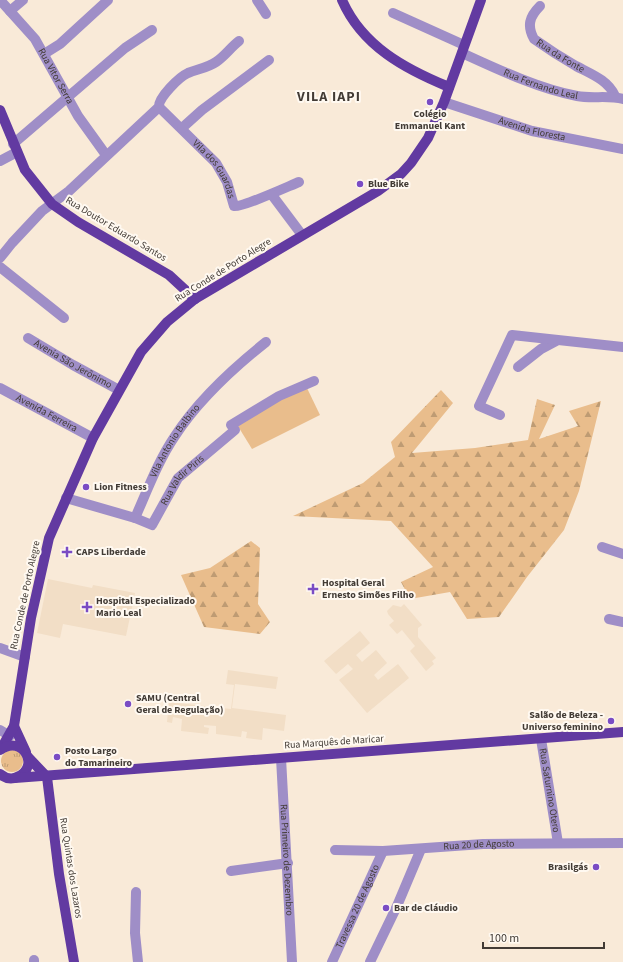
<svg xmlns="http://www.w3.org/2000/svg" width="623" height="962" font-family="'Source Sans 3',sans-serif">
  <defs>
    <pattern id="grass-tufts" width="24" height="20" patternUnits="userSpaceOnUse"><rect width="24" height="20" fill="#e9bd8c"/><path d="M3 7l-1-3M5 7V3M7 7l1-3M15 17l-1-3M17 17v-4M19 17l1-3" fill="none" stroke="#be9b73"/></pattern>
    <pattern id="forest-firs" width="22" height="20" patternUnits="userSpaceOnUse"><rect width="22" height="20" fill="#e9bd8c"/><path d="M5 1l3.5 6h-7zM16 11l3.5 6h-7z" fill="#be9b73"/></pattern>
  </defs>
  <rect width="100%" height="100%" fill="#f9ead8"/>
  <g fill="#f2dec6">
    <path d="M 48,579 L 92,588 L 93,585 L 135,593 L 126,636 L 63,624 L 60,638 L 37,633 Z"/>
    <path d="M 404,604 L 422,625 L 418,628 L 418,637 L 436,658 L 432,661 L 434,664 L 426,671 L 410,651 L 415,646 L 402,630 L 397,634 L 389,625 L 394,621 L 388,614 L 387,611 L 393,605 L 401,607 Z"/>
    <path d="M 360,631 L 370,643 L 356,655 L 362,662 L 376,650 L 387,663 L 374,675 L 378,680 L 398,664 L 409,678 L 367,713 L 339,680 L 353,669 L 348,664 L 336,674 L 324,661 Z"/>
    <path d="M 228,670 L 278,677 L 276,689 L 235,684 L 232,708 L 286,715 L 284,731 L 263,728 L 262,740 L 246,738 L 247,732 L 242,731 L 241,737 L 216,734 L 216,726 L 204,725 L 204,727 L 209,728 L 208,734 L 181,731 L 182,719 L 173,717 L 172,723 L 167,722 L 169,702 L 231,709 L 234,685 L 226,684 Z"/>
  </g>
  <circle fill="url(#grass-tufts)" cx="12" cy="761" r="11"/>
  <g fill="url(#forest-firs)">
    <path d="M 441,390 L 453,403 L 412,453 L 475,448 L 528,440 L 537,399 L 555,405 L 539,439 L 578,426 L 569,411 L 601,401 L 579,491 L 564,530 L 527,577 L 499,617 L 467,619 L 450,592 L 410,599 L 401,582 L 433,567 L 391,521 L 293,516 L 363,483 L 395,457 L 391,442 Z"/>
    <path d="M 251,541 L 260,548 L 258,604 L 270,622 L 260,634 L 204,627 L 181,575 L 210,568 Z"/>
  </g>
  <path fill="#e9bd8c" d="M 306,386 L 320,415 L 252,449 L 236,423 Z"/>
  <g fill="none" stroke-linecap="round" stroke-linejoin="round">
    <g stroke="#9f8ec7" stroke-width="10">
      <path id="s1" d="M 0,0 L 35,39 L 78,116 L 106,155"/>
      <path d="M 257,0 L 266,14"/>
      <path id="s2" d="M 540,6 C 529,17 527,26 534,39 C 548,49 562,58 576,66 C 591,74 608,80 615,96"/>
      <path d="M 10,11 L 23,0"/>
      <path d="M 393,13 L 464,45"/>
      <path id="s3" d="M 462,53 C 497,69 539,89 577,96 C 592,99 608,95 623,99"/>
      <path d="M 44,54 L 60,44 L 108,0"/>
      <path id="s4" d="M 444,102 L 532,131 L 623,149"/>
      <path id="s5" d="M 159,107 L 216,163 L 227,182 L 234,206 C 241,208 289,186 299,182"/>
      <path d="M 182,128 L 202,110 L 269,60"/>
      <path d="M 13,144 L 125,48 L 152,30"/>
      <path d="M 0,161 L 17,152"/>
      <path d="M 272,195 L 302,235"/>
      <path d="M 0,258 L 12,243 L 42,211 L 69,191 L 159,107 C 158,98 179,77 188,73 C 198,69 207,68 216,62 C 225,56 231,47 239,41"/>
      <path d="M 0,267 L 64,318"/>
      <path id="s6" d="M 28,338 L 73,365 L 119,390"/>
      <path d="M 518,367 L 541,349 L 556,341"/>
      <path id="s7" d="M 0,388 L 93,438"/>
      <path d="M 500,415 L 479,406 L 512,335 L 623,347"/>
      <path id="s8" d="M 66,498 L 135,518 C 147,491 158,461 175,436 C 199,399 232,369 266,342"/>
      <path id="s9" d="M 135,518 L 152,525 L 178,478 L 235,430 L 231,425 L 279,396 L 314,381"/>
      <path d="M 602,547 L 623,554"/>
      <path d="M 609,619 L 623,622"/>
      <path d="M 0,648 L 25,657"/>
      <path d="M 0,730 L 10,736"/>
      <path id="s10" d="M 541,739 L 558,843"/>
      <path id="s11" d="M 281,758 L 292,962"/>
      <path id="s12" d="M 335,850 L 383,851 L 483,844 L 623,843"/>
      <path d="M 231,871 L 288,863"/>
      <path d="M 136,892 L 135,933 L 138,962"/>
      <path d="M 34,960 L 34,962"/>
      <path id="s13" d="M 332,962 L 383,851"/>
      <path d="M 370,962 L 397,906 L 421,849"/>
    </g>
    <g stroke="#623aa1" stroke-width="10">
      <path d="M 342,0 C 362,46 405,69 449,87"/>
      <path d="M 0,110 L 25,170 L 52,204 L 78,222 L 169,275 L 195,299"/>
      <path d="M 14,726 L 26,752"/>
      <path d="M 1,749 L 14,726 L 31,618 L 49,538 L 93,438 L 141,352 L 167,322 L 195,299 L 378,191 L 401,174 L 411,163 L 428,138 L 444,102 L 481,0"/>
      <path d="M 0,750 C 23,733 41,768 17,777 C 11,780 5,778 0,774"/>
      <path d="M 28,757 L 47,777"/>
      <path d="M 47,777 L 59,874 L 74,962"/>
      <path d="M 15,778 L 623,732"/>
    </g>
  </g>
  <g fill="#7a4cc4" stroke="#fff9f1" stroke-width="1.5">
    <circle cx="430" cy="102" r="4"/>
    <circle cx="360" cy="184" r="4"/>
    <circle cx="86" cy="487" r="4"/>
    <path d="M65 546h4v4h4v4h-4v4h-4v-4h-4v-4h4z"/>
    <path d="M311 583h4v4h4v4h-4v4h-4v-4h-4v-4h4z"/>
    <path d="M85 601h4v4h4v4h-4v4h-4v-4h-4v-4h4z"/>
    <circle cx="128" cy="704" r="4"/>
    <circle cx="611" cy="721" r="4"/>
    <circle cx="57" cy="757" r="4"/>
    <circle cx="596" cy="867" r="4"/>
    <circle cx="386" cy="908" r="4"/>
  </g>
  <g text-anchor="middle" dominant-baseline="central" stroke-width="4" stroke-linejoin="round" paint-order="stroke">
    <g font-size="10" fill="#423b35" stroke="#fff9f1">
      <text stroke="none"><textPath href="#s2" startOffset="68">Rua da Fonte</textPath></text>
      <text stroke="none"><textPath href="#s1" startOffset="95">Rua Vitor Serra</textPath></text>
      <text stroke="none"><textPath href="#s3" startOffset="85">Rua Fernando Leal</textPath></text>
      <text stroke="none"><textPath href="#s4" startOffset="92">Avenida Floresta</textPath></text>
      <text stroke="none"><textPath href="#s5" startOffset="84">Vila dos Guardas</textPath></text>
      <text transform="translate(116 229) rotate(31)">Rua Doutor Eduardo Santos</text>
      <text transform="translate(223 270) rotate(-32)">Rua Conde de Porto Alegre</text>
      <text stroke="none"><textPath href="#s6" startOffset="52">Avenia São Jerônimo</textPath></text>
      <text stroke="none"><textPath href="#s7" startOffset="53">Avenida Ferreira</textPath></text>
      <text stroke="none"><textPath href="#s8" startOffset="159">Vila Antonio Balbino</textPath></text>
      <text stroke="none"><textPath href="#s9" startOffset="73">Rua Valdir Piris</textPath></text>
      <text transform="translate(25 595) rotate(-78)">Rua Conde de Porto Alegre</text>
      <text transform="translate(334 742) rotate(-4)">Rua Marquês de Maricar</text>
      <text stroke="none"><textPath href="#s10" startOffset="52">Rua Saturnino Otero</textPath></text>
      <text stroke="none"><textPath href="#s12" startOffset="144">Rua 20 de Agosto</textPath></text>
      <text stroke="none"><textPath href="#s11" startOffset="102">Rua Primeiro de Dezembro</textPath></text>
      <text transform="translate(71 868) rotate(81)">Rua Quintas dos Lazaros</text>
      <text stroke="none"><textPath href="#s13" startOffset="61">Travessa 20 de Agosto</textPath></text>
    </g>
    <g font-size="10" font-weight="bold" fill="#423b35" stroke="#fff9f1" text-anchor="start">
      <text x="430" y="114" text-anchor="middle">Colégio<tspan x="430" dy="12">Emmanuel Kant</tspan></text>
      <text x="368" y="184">Blue Bike</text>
      <text x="94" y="487">Lion Fitness</text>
      <text x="76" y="552">CAPS Liberdade</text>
      <text x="322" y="583">Hospital Geral<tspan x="322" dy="12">Ernesto Simões Filho</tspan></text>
      <text x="96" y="601">Hospital Especializado<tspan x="96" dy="12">Mario Leal</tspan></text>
      <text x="136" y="698">SAMU (Central<tspan x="136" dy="12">Geral de Regulação)</tspan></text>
      <text x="603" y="715" text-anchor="end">Salão de Beleza -<tspan x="603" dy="12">Universo feminino</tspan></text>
      <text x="65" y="751">Posto Largo<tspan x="65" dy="12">do Tamarineiro</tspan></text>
      <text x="588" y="867" text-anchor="end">Brasilgás</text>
      <text x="394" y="908">Bar de Cláudio</text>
    </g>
    <g font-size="14" font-weight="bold" letter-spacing="1" fill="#423b35" stroke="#fff9f1">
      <text x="329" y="97">VILA IAPI</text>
    </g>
  </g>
  <path d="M483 942v6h121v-6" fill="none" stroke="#423b35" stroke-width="2"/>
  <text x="489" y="942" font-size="12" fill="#423b35" stroke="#fff9f1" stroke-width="3" paint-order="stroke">100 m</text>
</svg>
